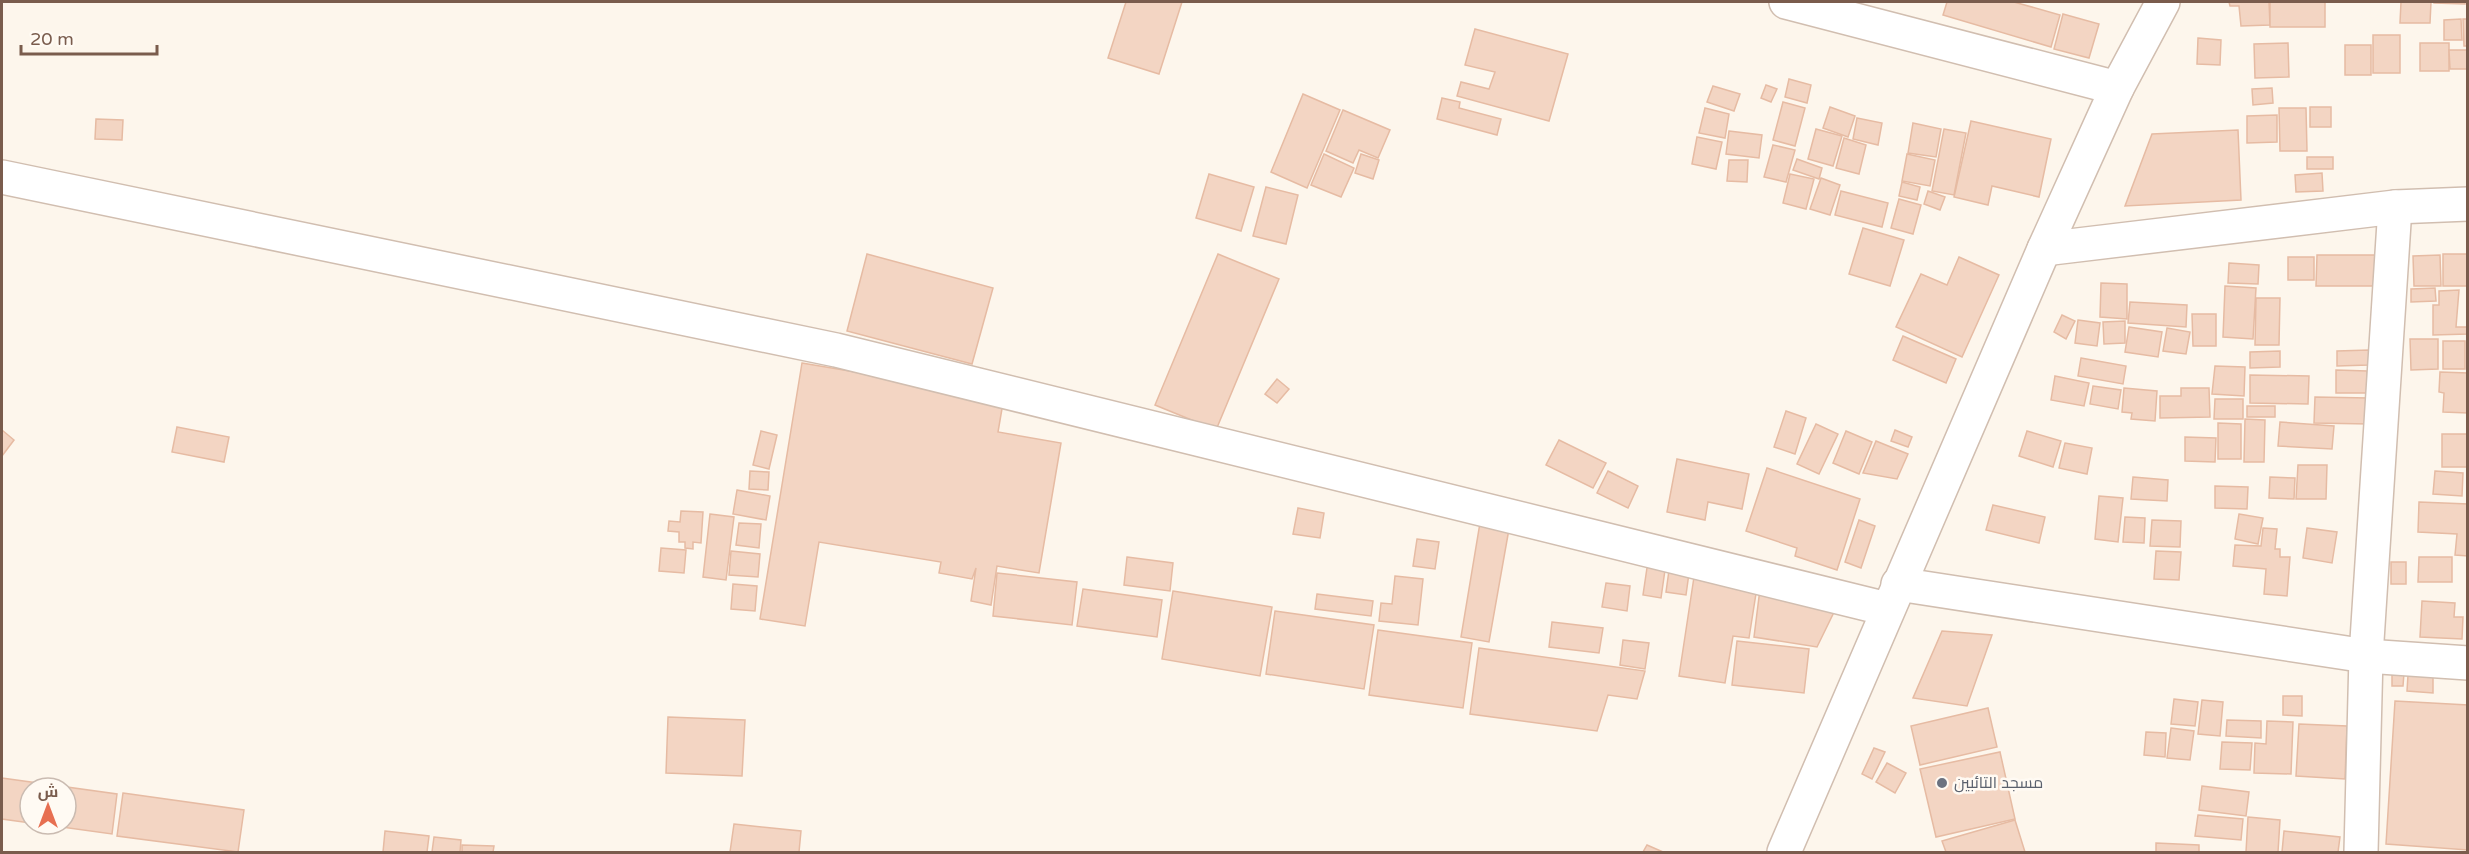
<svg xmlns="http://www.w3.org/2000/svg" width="2469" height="854" font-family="'Varela Round',Cairo,sans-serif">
  <rect width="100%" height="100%" fill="#fdf6ec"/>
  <g fill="#f3d5c3" stroke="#e6bba3" stroke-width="1.5">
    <path d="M 1126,2 L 1182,2 L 1159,74 L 1108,58 Z"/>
    <path d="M 1947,2 L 2014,2 L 2060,15 L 2051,47 L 1943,15 Z"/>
    <path d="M 2229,2 L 2269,2 L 2270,25 L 2241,26 L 2239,6 L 2230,6 Z"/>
    <rect x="2270" y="2" width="55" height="25"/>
    <path d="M 2401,2 L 2431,2 L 2430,23 L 2400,23 Z"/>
    <path d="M 2434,2 L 2465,2 L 2465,4 L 2434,3 Z"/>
    <path d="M 2063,14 L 2099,24 L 2089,58 L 2054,49 Z"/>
    <path d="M 2461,19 L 2462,40 L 2444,40 L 2444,20 Z"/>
    <path d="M 2463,19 L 2468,19 L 2468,46 L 2464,46 Z"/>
    <path d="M 1475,29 L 1568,54 L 1549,121 L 1457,96 L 1461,82 L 1489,89 L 1495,72 L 1465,65 Z"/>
    <rect x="2373" y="35" width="27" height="38"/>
    <path d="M 2198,38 L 2221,40 L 2220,65 L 2197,64 Z"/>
    <path d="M 2288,43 L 2289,77 L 2255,78 L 2254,44 Z"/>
    <rect x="2420" y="43" width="29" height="28"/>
    <rect x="2345" y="45" width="26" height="30"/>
    <path d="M 2449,50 L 2468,50 L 2468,69 L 2450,69 Z"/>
    <path d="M 1789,79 L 1811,85 L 1807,103 L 1785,97 Z"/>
    <path d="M 1766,85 L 1777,89 L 1771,102 L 1761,98 Z"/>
    <path d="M 1713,86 L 1740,94 L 1734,111 L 1707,102 Z"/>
    <path d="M 2272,88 L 2273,103 L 2253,105 L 2252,89 Z"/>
    <path d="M 1303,94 L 1340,110 L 1307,188 L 1271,172 Z"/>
    <path d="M 1442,98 L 1460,102 L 1459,108 L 1501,119 L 1497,135 L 1437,119 Z"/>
    <path d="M 1783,102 L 1805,108 L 1795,146 L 1773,140 Z"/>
    <path d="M 1830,107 L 1855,116 L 1848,137 L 1823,128 Z"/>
    <rect x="2310" y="107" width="21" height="20"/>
    <path d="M 1705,108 L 1729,114 L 1725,138 L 1699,133 Z"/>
    <path d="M 2279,108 L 2306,108 L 2307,151 L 2280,151 Z"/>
    <path d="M 1343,110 L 1390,130 L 1378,158 L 1359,150 L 1353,163 L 1326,151 Z"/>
    <path d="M 2277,115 L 2277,142 L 2247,143 L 2247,116 Z"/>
    <path d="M 1857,118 L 1882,123 L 1878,145 L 1853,139 Z"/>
    <path d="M 96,119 L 123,120 L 122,140 L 95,139 Z"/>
    <path d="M 1971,121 L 2051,139 L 2039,197 L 1992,186 L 1988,205 L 1954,197 Z"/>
    <path d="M 1913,123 L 1941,129 L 1936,157 L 1908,153 Z"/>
    <path d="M 1816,129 L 1842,136 L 1833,166 L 1808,159 Z"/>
    <path d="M 1944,129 L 1966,133 L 1954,195 L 1932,191 Z"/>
    <path d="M 2238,130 L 2241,200 L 2125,206 L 2152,134 Z"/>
    <path d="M 1729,131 L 1762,135 L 1759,158 L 1726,154 Z"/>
    <path d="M 1697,137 L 1722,142 L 1716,169 L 1692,164 Z"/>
    <path d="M 1844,138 L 1866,145 L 1859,174 L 1836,168 Z"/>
    <path d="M 1773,145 L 1795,150 L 1786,182 L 1764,177 Z"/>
    <path d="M 1324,154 L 1354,168 L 1341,197 L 1311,185 Z"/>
    <path d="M 1361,154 L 1379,160 L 1373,179 L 1355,173 Z"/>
    <path d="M 1907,154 L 1935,160 L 1930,186 L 1902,181 Z"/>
    <rect x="2307" y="157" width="26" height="12"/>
    <path d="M 1797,159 L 1822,168 L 1819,179 L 1793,170 Z"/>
    <path d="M 1729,160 L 1748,160 L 1747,182 L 1727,181 Z"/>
    <path d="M 2322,173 L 2323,191 L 2296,192 L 2295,175 Z"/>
    <path d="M 1209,174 L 1254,187 L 1241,231 L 1196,218 Z"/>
    <path d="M 1790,174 L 1814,179 L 1806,209 L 1783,203 Z"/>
    <path d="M 1821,178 L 1840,185 L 1830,215 L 1810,209 Z"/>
    <path d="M 1902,182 L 1920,187 L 1917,200 L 1899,196 Z"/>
    <path d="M 1266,187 L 1298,195 L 1286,244 L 1253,236 Z"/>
    <path d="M 1841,191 L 1888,203 L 1882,227 L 1835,215 Z"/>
    <path d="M 1928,191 L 1945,197 L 1940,210 L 1924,204 Z"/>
    <path d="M 1899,199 L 1921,205 L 1913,234 L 1891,228 Z"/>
    <path d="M 1863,228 L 1904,240 L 1890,286 L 1849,274 Z"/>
    <path d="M 867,254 L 993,288 L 972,364 L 847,331 Z"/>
    <path d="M 1218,254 L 1279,279 L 1216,430 L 1155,405 Z"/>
    <rect x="2443" y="254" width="25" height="32"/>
    <path d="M 2317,255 L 2375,255 L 2374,286 L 2316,286 Z"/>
    <path d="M 2440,255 L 2441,286 L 2414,286 L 2413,256 Z"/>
    <path d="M 1959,257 L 1999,275 L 1962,357 L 1896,327 L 1921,274 L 1947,285 Z"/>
    <rect x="2288" y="257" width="26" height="23"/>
    <path d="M 2229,263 L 2259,265 L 2258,284 L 2228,283 Z"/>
    <path d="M 2101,283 L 2127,284 L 2127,319 L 2100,317 Z"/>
    <path d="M 2225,286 L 2256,288 L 2253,339 L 2223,337 Z"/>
    <path d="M 2435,288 L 2436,301 L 2411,302 L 2411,289 Z"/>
    <path d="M 2459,290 L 2456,327 L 2468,327 L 2468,334 L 2433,335 L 2433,305 L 2439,305 L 2439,291 Z"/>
    <path d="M 2256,298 L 2280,298 L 2279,345 L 2255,345 Z"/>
    <path d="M 2130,302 L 2187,305 L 2186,327 L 2128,323 Z"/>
    <path d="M 2192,314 L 2216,314 L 2216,346 L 2193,346 Z"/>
    <path d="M 2062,315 L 2075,321 L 2066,339 L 2054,332 Z"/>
    <path d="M 2078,320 L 2100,323 L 2097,346 L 2075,343 Z"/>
    <path d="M 2125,321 L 2125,343 L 2104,344 L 2103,322 Z"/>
    <path d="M 2129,327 L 2162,332 L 2158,357 L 2125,352 Z"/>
    <path d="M 2167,328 L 2190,332 L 2186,354 L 2163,351 Z"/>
    <path d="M 1903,336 L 1956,359 L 1946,383 L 1893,360 Z"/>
    <path d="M 2410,339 L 2438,339 L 2438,369 L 2411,370 Z"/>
    <rect x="2443" y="341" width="22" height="28"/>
    <path d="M 2369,350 L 2369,365 L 2337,366 L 2337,351 Z"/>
    <path d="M 2280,351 L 2280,367 L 2250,368 L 2250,352 Z"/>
    <path d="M 2081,358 L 2126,366 L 2123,384 L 2078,376 Z"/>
    <path d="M 802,363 L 1004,397 L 998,432 L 1061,443 L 1039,573 L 997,566 L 991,605 L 971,601 L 976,568 L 972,579 L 939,573 L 941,562 L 819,542 L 805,626 L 760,619 Z"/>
    <path d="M 2215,366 L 2245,367 L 2244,396 L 2212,394 Z"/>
    <path d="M 2336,370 L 2367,371 L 2367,378 L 2373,378 L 2373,393 L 2336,393 Z"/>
    <path d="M 2440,372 L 2468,373 L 2468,413 L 2443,412 L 2444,393 L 2439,392 Z"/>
    <path d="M 2250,375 L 2309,376 L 2308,404 L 2250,403 Z"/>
    <path d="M 2055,376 L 2089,383 L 2084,406 L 2051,400 Z"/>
    <path d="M 1277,379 L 1289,389 L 1277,403 L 1265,394 Z"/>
    <path d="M 2093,386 L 2121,390 L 2118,409 L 2090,404 Z"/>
    <path d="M 2124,388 L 2157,391 L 2155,421 L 2131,419 L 2132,413 L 2122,412 Z"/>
    <path d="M 2181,388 L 2209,388 L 2210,417 L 2160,418 L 2160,396 L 2181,396 Z"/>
    <path d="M 2315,397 L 2369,398 L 2369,424 L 2314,423 Z"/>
    <path d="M 2215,399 L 2243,399 L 2243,419 L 2214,419 Z"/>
    <rect x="2247" y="406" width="28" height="11"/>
    <path d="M 1786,411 L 1806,418 L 1795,454 L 1774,447 Z"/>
    <path d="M 2245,419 L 2265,420 L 2264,462 L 2244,462 Z"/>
    <path d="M 2280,422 L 2334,426 L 2332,449 L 2278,446 Z"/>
    <path d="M 2218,423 L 2241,424 L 2241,459 L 2218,459 Z"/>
    <path d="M 1816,424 L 1838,434 L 1819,474 L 1797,464 Z"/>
    <path d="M 177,427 L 229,437 L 224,462 L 172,452 Z"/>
    <path d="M 2,430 L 14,440 L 2,456 Z"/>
    <path d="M 1895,430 L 1912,437 L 1908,447 L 1891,441 Z"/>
    <path d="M 761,431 L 777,435 L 769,469 L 753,465 Z"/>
    <path d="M 1846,431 L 1872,442 L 1859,474 L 1833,463 Z"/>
    <path d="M 2027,431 L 2061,441 L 2053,467 L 2019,456 Z"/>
    <rect x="2442" y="434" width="26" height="33"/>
    <path d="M 2185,437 L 2216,438 L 2215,462 L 2185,461 Z"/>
    <path d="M 1559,440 L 1606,463 L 1593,488 L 1546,465 Z"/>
    <path d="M 1876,441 L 1908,454 L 1897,479 L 1863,473 Z"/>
    <path d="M 2065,443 L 2092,448 L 2087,474 L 2059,468 Z"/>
    <path d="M 1677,459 L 1749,474 L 1742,509 L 1708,502 L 1705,520 L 1667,512 Z"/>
    <path d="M 2298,465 L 2327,465 L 2326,499 L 2296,499 Z"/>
    <path d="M 1767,468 L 1860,499 L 1837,570 L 1795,556 L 1797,548 L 1746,531 Z"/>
    <path d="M 750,471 L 769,472 L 768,490 L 749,489 Z"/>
    <path d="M 1608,471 L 1638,486 L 1628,508 L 1597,493 Z"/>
    <path d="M 2435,471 L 2463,473 L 2462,496 L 2433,494 Z"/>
    <path d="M 2133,477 L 2168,480 L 2167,501 L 2131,499 Z"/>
    <path d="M 2270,477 L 2295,478 L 2294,499 L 2269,498 Z"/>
    <path d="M 2215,486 L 2248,487 L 2247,509 L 2215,508 Z"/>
    <path d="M 737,490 L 770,496 L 766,520 L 733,514 Z"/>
    <path d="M 2099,496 L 2123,498 L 2118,542 L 2095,539 Z"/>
    <path d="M 2419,502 L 2468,504 L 2468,556 L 2455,555 L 2457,534 L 2418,532 Z"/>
    <path d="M 1993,505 L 2045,517 L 2039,543 L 1986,530 Z"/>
    <path d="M 1298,508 L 1324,513 L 1320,538 L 1293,534 Z"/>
    <path d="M 681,511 L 703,512 L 701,543 L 693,542 L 693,549 L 685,548 L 685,542 L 679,542 L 679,532 L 668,531 L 669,521 L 680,522 Z"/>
    <path d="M 710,514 L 734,517 L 726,580 L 703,577 Z"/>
    <path d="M 2239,514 L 2263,518 L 2258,544 L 2235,539 Z"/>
    <path d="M 2125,517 L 2145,518 L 2144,543 L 2123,542 Z"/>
    <path d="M 1859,520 L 1875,526 L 1861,568 L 1845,562 Z"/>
    <path d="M 2152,520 L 2181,521 L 2180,547 L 2150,546 Z"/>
    <path d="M 739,523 L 761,524 L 759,548 L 736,545 Z"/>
    <path d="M 1480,523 L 1509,529 L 1489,642 L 1461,637 Z"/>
    <path d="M 2263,528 L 2277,529 L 2275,549 L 2280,549 L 2280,557 L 2290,557 L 2287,596 L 2264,594 L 2266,569 L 2233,566 L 2235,545 L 2261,546 Z"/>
    <path d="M 2307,528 L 2337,532 L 2332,563 L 2303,558 Z"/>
    <path d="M 1417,539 L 1439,542 L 1435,569 L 1413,566 Z"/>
    <path d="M 661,548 L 686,550 L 684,573 L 659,571 Z"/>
    <path d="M 731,551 L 760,554 L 758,577 L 729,575 Z"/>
    <path d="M 2156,551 L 2181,552 L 2179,580 L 2154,579 Z"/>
    <path d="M 1127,557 L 1173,563 L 1170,591 L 1124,585 Z"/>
    <path d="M 2419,557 L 2452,557 L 2452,582 L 2418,582 Z"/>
    <path d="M 1648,561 L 1666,563 L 1661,598 L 1643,595 Z"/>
    <rect x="2391" y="562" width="15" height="22"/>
    <path d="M 1670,563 L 1690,566 L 1686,595 L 1666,592 Z"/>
    <path d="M 997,573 L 1077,582 L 1072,625 L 993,616 Z"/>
    <path d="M 1395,576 L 1423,579 L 1418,625 L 1379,621 L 1381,603 L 1392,604 Z"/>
    <path d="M 1694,577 L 1757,587 L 1749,638 L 1733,636 L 1725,683 L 1679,676 Z"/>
    <path d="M 1606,583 L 1630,586 L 1627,611 L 1602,607 Z"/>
    <path d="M 733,584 L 757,586 L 755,611 L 731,609 Z"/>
    <path d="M 1083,589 L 1162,600 L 1157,637 L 1077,626 Z"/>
    <path d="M 1760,589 L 1837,606 L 1817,647 L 1754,637 Z"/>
    <path d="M 1173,591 L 1272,607 L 1260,676 L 1162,659 Z"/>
    <path d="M 1317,594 L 1373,601 L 1371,616 L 1315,609 Z"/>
    <path d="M 2422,601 L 2455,603 L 2454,617 L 2463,617 L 2462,639 L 2420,637 Z"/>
    <path d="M 1275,611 L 1374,625 L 1364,689 L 1266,674 Z"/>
    <path d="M 1552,622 L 1603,628 L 1599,653 L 1549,647 Z"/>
    <path d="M 1378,630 L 1472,643 L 1463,708 L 1369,695 Z"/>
    <path d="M 1942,631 L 1992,635 L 1967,706 L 1913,698 Z"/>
    <path d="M 1623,640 L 1649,643 L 1645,669 L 1620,665 Z"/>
    <path d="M 1737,641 L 1809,649 L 1804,693 L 1732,685 Z"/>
    <path d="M 1479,648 L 1645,671 L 1637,699 L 1608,695 L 1597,731 L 1470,714 Z"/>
    <path d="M 2392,672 L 2404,673 L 2403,686 L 2392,686 Z"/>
    <path d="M 2408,675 L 2433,677 L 2433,693 L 2407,691 Z"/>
    <path d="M 2283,696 L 2302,696 L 2302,716 L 2283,715 Z"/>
    <path d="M 2174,699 L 2198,702 L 2195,726 L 2171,724 Z"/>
    <path d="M 2202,700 L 2223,702 L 2220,736 L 2198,734 Z"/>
    <path d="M 2395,701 L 2468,705 L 2468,850 L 2386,844 Z"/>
    <path d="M 1988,708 L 1997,747 L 1920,765 L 1911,726 Z"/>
    <path d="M 668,717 L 745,720 L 742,776 L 666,773 Z"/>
    <path d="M 2227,720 L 2261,721 L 2261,738 L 2226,736 Z"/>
    <path d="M 2267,721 L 2293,722 L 2291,774 L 2254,773 L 2255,743 L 2266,744 Z"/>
    <path d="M 2299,724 L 2347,726 L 2345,779 L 2296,776 Z"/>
    <path d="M 2171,728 L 2194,731 L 2190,760 L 2167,758 Z"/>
    <path d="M 2146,732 L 2166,733 L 2165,757 L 2144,755 Z"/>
    <path d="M 2222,742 L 2252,743 L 2250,770 L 2220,769 Z"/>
    <path d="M 1874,748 L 1885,752 L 1872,779 L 1862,774 Z"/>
    <path d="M 2000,752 L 2015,819 L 1936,837 L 1920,769 Z"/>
    <path d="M 1887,763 L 1906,773 L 1895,793 L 1876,782 Z"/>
    <path d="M 2,778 L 117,794 L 112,834 L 40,824 L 66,824 L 66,788 L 30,788 L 30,823 L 2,819 Z"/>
    <path d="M 2202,786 L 2249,792 L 2246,816 L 2199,810 Z"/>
    <path d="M 123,793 L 244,810 L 238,852 L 117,836 Z"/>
    <path d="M 2198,815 L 2243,819 L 2241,840 L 2195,836 Z"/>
    <path d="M 2248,817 L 2280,820 L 2278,852 L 2246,852 Z"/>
    <path d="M 2015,820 L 2025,852 L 1946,852 L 1942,841 Z"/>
    <path d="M 734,824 L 801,831 L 799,852 L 730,852 Z"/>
    <path d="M 385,831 L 429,836 L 427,852 L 383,852 Z"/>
    <path d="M 2284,831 L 2340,837 L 2338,852 L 2282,852 Z"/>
    <path d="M 434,837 L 461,840 L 460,852 L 432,852 Z"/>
    <path d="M 2156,843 L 2199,845 L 2199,852 L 2156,852 Z"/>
    <path d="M 462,845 L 494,846 L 493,852 L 462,852 Z"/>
    <path d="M 1647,845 L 1663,852 L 1643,852 Z"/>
  </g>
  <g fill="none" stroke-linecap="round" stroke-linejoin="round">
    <g stroke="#d1beb0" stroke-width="36">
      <g id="minor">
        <path d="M 1786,2 L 2117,88"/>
        <path d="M 2,177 L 836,350 L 1887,609"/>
        <path d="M 2044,249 L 2395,207 L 2468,204"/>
        <path d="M 1898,584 L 2366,656 L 2468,663"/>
        <path d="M 1784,852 L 2044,249 L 2117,88 L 2163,2"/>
        <path d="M 2361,852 L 2366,656 L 2395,207"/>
      </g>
    </g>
    <use href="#minor" stroke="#fff" stroke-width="33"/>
  </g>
  <circle fill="#6b7280" stroke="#fffaf3" stroke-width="2" cx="1942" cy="783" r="6"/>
  <g text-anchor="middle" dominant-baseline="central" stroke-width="5" stroke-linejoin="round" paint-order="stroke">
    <g font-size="16" fill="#5b616d" stroke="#fffaf3" text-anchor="start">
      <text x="1954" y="783">مسجد التائبين</text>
    </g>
  </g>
  <rect width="2469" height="854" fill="none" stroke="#7a5c4d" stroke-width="6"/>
  <g transform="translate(48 806)"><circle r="28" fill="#fffaf3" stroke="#cabbb1" stroke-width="1.5"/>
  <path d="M0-4.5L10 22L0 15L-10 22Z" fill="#e76f51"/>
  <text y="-9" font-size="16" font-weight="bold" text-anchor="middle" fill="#7a5c4d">ش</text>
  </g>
  <path d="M21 45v9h136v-9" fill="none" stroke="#7a5c4d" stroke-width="3"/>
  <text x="30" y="45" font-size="18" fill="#7a5c4d" stroke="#fffaf3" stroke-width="4.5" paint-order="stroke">20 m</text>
</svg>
